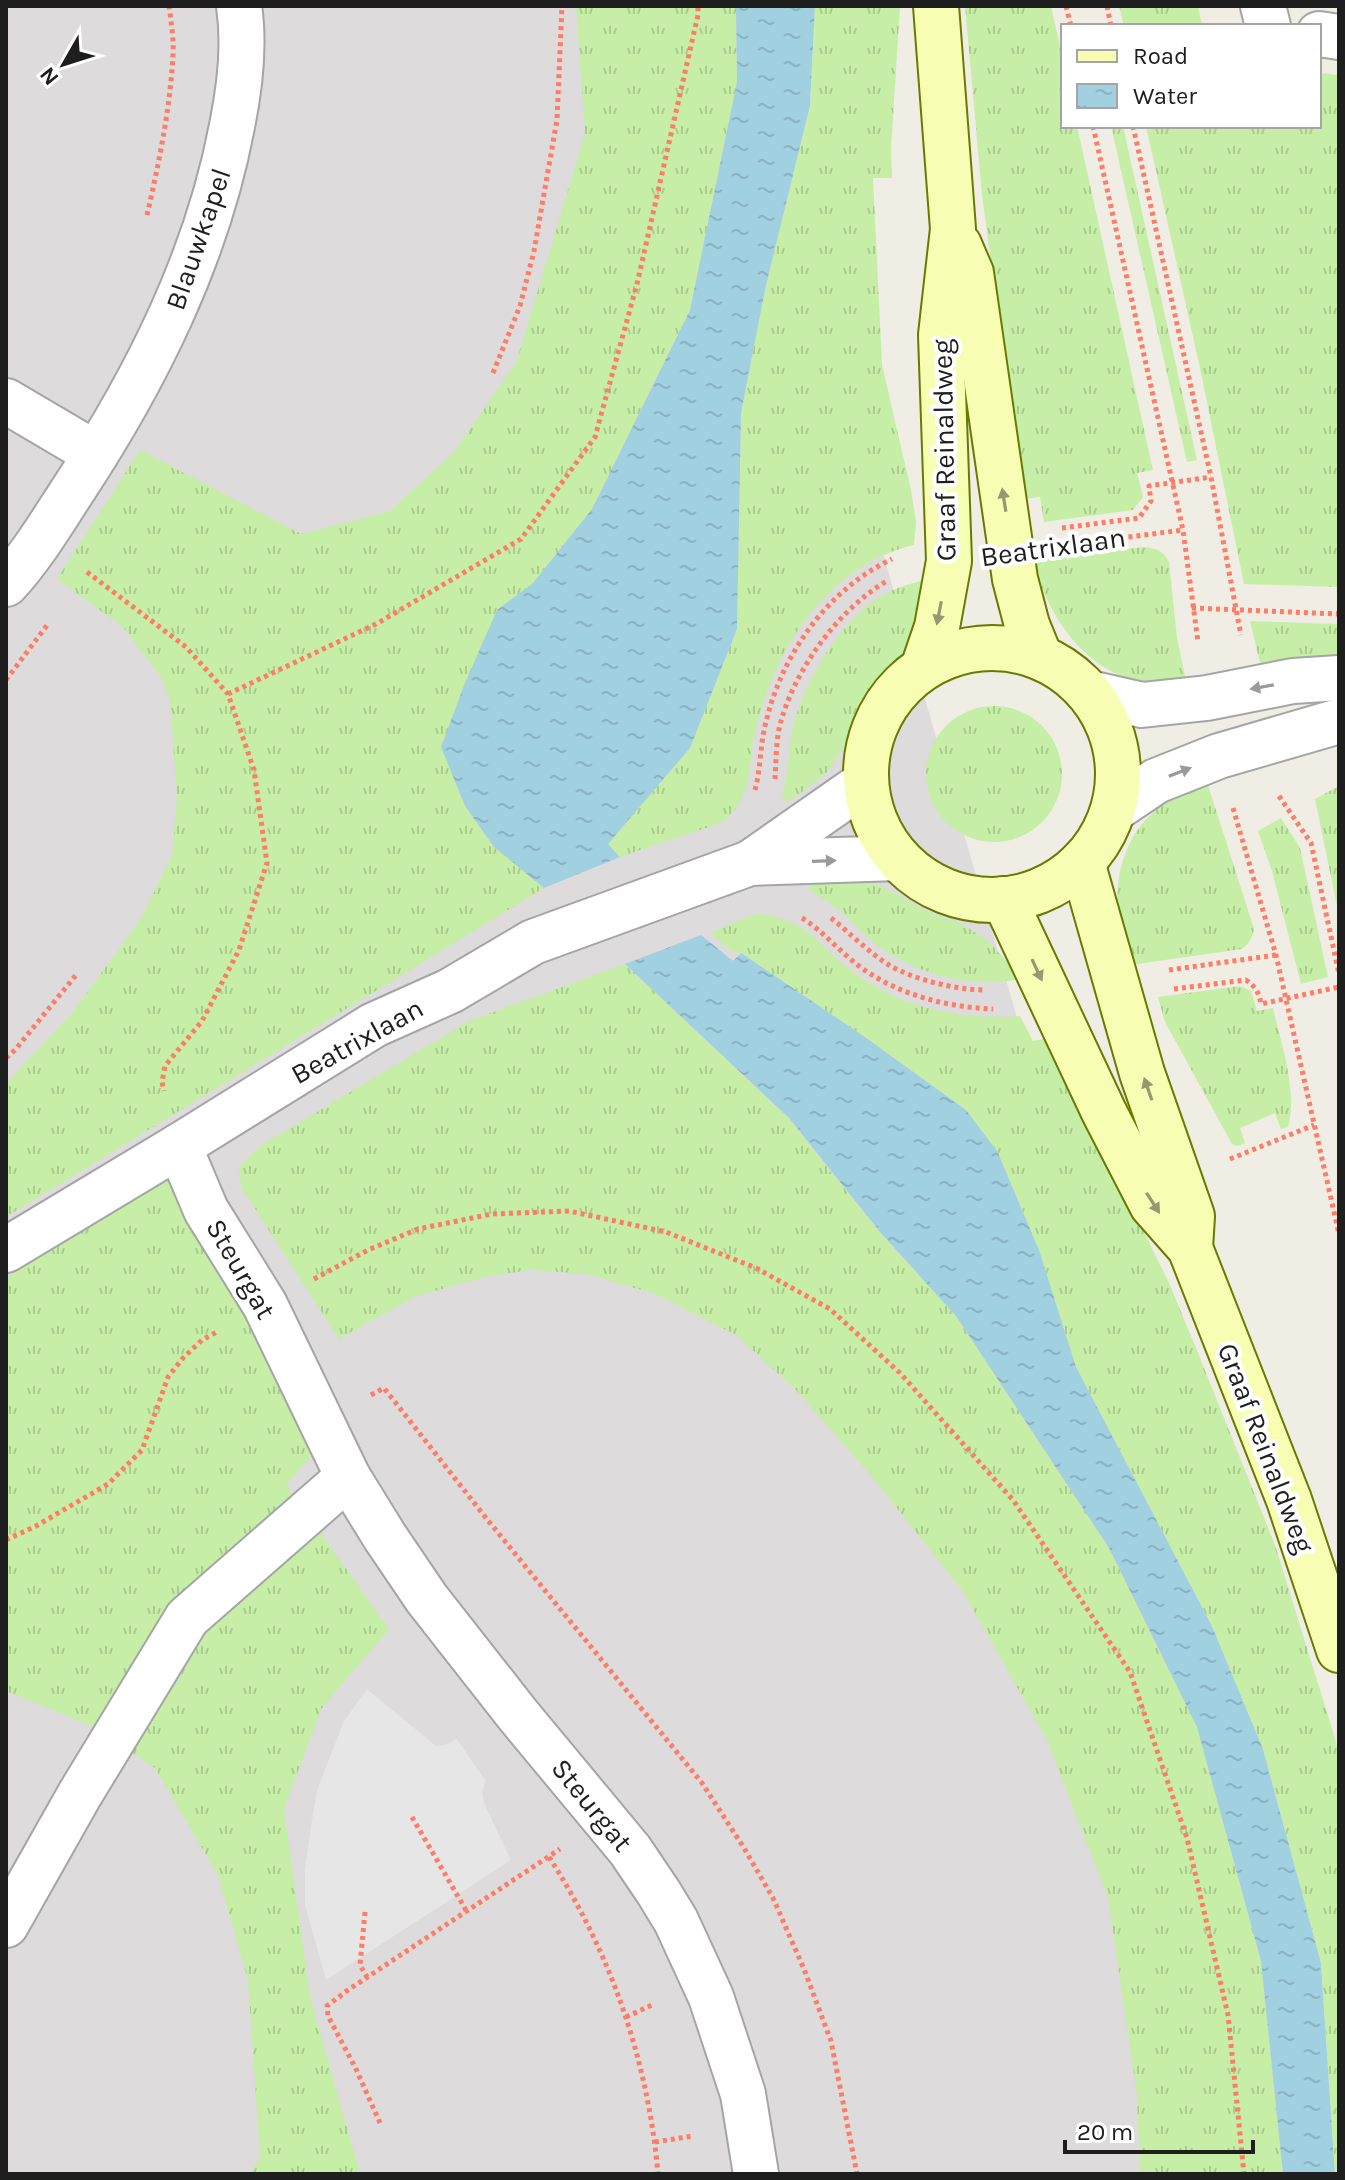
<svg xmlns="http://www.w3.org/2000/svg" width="1345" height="2180" font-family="Karla,sans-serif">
  <defs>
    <pattern id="grass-tufts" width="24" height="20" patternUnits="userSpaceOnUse" patternTransform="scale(2)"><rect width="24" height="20" fill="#c6eea6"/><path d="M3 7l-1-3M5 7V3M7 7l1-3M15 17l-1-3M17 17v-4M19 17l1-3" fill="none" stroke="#aacc8e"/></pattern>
    <pattern id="water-ripples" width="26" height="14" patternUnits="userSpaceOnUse" patternTransform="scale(2)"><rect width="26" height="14" fill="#a1d0e1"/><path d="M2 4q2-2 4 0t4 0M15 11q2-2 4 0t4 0" fill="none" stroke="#8ab2c1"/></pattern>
  </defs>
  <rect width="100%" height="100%" fill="#f0ede4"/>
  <path fill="#dddbdb" d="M 6,6 L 757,6 L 856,460 L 1257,1849 L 1308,2174 L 6,2174 Z"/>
  <g fill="url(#grass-tufts)">
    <path d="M 576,6 L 736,6 L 737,82 L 690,310 L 592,509 L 533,583 L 497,610 L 465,806 L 494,847 L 544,888 L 6,1217 L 6,1084 L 73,1012 L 142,917 L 172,855 L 177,796 L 170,701 L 161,677 L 123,627 L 57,579 L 140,450 L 301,534 L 390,511 L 453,453 L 516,363 L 585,134 Z"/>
    <path d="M 815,6 L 900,6 L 891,149 L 892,178 L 873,178 L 882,365 L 911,490 L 916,522 L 914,545 C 829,565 776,646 756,728 C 747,764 755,797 721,823 L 620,857 L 608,844 L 690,748 L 737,629 L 741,413 L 766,285 L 810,106 Z"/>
    <path d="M 965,6 L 1051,6 L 1063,60 L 1063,126 L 1077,126 L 1153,470 L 1137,473 L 1143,497 L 1133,510 L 1044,522 L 1040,497 L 1023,499 L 982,195 Z"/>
    <path d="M 1119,6 L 1198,6 L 1202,26 L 1124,26 Z"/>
    <path d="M 1319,73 L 1339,75 L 1339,587 L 1244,584 L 1200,368 L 1146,126 L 1319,126 Z"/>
    <path d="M 1111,126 L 1123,126 L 1197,460 L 1187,462 Z"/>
    <path d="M 1144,547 C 1156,548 1164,551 1169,562 L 1177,638 L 1186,681 C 1172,682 1158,684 1143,682 C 1084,672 1047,614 1033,561 Z"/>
    <path d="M 928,579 L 915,636 L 902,653 L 870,690 L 855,716 L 843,748 L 827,772 L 810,786 L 788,802 L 782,796 C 784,786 787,776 788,766 C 790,756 789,746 791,736 C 800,689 834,630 872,602 C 890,589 908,584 928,579 Z"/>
    <path d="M 1250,621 L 1339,624 L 1339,656 L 1261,667 Z"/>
    <circle cx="994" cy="774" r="68"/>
    <path d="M 1208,785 L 1254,929 C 1252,938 1249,944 1242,949 L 1130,965 C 1127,953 1122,941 1120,928 C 1110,875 1127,820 1179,795 C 1188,791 1199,788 1208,785 Z"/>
    <path d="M 1339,786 L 1339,916 L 1315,799 Z"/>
    <path d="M 1281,818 L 1300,848 L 1328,977 L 1301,984 L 1272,871 L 1258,831 Z"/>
    <path d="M 855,878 C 881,883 899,896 922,909 C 935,916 949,918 962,925 C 988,937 1004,957 1020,979 C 975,989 920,975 882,949 C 868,939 857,927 845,915 C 834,905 821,898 809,890 L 809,883 Z"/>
    <path d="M 759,914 C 808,919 820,948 856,974 C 904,1009 962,1020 1020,1016 L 1033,1041 L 1048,1038 L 1169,1283 L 1196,1348 L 1275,1545 L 1334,1735 L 1339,1755 L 1339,2174 L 1335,2174 L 1321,1963 L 1263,1749 L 1212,1626 L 1076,1367 L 1039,1250 L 997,1151 L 966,1110 L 862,1035 L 741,953 L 732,951 L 710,933 L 746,917 Z"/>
    <path d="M 625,964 L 788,1118 L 880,1233 L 956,1316 L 1109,1548 L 1197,1727 L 1261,1961 L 1283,2174 L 1140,2174 L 1137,2095 L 1108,1897 L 1046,1738 L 962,1590 L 873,1478 L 797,1391 L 736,1335 L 655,1294 L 587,1274 L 532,1270 L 488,1276 L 414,1297 L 339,1339 L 241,1187 L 239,1167 L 260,1146 L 469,1021 Z"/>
    <path d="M 1240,986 L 1251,991 L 1257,1011 L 1273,1008 C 1281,1044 1298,1091 1288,1127 L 1281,1129 L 1275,1113 L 1240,1128 L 1245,1143 L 1238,1146 L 1232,1144 L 1165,1022 L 1158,997 Z"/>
    <path d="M 169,1178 L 317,1450 L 286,1485 L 389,1629 L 321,1709 L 284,1809 L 310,1997 L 360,2174 L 251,2174 L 260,2157 L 248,1980 L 218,1875 L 155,1768 L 89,1725 L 6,1691 L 6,1278 Z"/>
  </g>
  <path fill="#e6e6e6" d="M 367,1689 L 436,1746 L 445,1745 L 457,1739 L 486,1782 L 482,1791 L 484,1803 L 511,1860 L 326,1980 L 305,1905 L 305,1869 L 311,1826 L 317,1790 L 344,1721 Z"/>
  <g fill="url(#water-ripples)">
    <path d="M 736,6 L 815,6 L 810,106 L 766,285 L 741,413 L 737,629 L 690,748 L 608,844 L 620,857 L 544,888 L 494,847 L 465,806 L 441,747 L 465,683 L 497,610 L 533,583 L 592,509 L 690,310 L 737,82 Z"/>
    <path d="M 701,935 L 733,961 L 741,953 L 862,1035 L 966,1110 L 997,1151 L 1039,1250 L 1076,1367 L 1212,1626 L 1263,1749 L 1321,1963 L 1335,2174 L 1283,2174 L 1261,1961 L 1197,1727 L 1109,1548 L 956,1316 L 880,1232 L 789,1118 L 625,964 Z"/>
  </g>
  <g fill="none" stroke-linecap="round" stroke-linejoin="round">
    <g stroke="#a5a5a5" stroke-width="48">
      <g id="street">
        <path d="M 1263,6 L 1268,26"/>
        <path d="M 1319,34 L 1339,37"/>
        <path d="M 6,401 L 96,454"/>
        <path d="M 6,584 C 32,556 52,522 73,490 C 146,379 207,258 232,126 C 240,87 245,46 239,6"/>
        <path d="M 1089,693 L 1142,705 L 1207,698 L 1293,681 L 1339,678"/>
        <path d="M 1113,810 L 1156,781 L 1219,756 L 1339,721"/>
        <path d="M 750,863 L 898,858"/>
        <path d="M 179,1146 L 206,1210 L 265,1305 L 348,1477 L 385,1537 L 427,1599 L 518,1715 L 630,1850 L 659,1893 L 676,1921 L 711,1997 L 743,2094 L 756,2174"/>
        <path d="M 6,1250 L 179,1146 L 374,1025 L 450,991 L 533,942 L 750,863 L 866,782"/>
        <path d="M 6,1925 L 80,1794 L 187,1618 L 348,1477"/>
      </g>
    </g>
    <g stroke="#687b00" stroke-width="48">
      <g id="secondary">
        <path d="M 959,245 L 971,273 L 1015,579 L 1027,625 L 1040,657"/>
        <circle cx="992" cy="774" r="126"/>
        <path d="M 923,668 L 937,627 L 949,561 L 941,335 L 953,229 L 936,6"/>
        <path d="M 1082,862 L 1142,1073 L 1192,1216 L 1190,1248"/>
        <path d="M 1004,899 L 1104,1112 L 1152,1205 L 1190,1248 L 1289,1500 L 1339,1650"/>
      </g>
    </g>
    <g stroke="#ff7c66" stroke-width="5" stroke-dasharray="4 4" stroke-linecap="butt">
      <path d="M 1066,6 L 1071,26"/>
      <path d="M 1107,6 L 1111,26"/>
      <path d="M 1093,126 L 1183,530 L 1198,642"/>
      <path d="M 1133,126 L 1211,477 L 1241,635"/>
      <path d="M 147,215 C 159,163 170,109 173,55 C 174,39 171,22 169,6"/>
      <path d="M 493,373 L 520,306 L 534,251 L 557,120 L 562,6"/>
      <path d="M 1062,528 L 1139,518 L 1151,501 L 1149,486 L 1211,477"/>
      <path d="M 1065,545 L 1183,530"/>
      <path d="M 87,572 L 186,647 L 228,694 L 254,770 L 267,863 L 239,950 L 202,1021 L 165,1066 L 162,1082 L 164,1091"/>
      <path d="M 1192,608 L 1339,614"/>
      <path d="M 6,680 L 48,624"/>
      <path d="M 228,694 L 376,624 L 521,539 L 595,437 L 637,284 L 698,15 L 698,6"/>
      <path d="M 775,779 C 776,763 776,745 779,729 C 792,673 837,610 887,581"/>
      <path d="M 755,790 C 761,768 760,744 766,722 C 782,654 828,589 892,559"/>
      <path d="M 1279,796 L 1311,843 L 1339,974"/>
      <path d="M 1233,808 L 1276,955 L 1339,1234"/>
      <path d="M 802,918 C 823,931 839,951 859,966 C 898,995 946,1007 993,1009"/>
      <path d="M 831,918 C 850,933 868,952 889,965 C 912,979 956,990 984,990"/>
      <path d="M 1169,970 L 1276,955"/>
      <path d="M 1174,989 L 1246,980 C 1256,987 1259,993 1261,1004 L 1339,987"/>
      <path d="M 6,1058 L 15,1050 L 76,975"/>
      <path d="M 1230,1159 L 1314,1125"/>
      <path d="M 314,1279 L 368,1250 L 418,1229 L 492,1214 L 569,1211 L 666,1232 L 756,1268 L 830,1309 L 900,1373 L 1013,1500 L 1130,1672 L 1187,1838 L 1228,2015 L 1244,2174"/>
      <path d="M 371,1395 L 384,1388 L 486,1518 L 702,1783 L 744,1848 L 773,1898 L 804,1969 L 831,2041 L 857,2174"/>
      <path d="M 6,1540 L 36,1526 L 108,1484 L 142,1450 L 168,1377 L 183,1358 L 202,1340 L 217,1332"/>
      <path d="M 412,1817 L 467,1912"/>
      <path d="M 549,1857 C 611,1953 648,2061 658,2174"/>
      <path d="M 365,1912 L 360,1965 L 367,1977"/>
      <path d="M 626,2017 L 654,2004"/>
      <path d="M 380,2123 L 356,2069 L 328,2016 L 327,2006 L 348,1990 L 560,1849"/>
      <path d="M 655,2142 L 693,2136"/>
    </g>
    <use href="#street" stroke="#fff" stroke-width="44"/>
    <use href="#secondary" stroke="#f7feb4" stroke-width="44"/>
  </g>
  <defs><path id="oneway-solid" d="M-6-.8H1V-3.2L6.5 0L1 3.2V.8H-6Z" transform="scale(2)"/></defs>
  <g fill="#959970">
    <use href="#oneway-solid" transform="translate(1004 500) rotate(-99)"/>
    <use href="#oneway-solid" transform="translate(939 613) rotate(101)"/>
    <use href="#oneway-solid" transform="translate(1037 970) rotate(65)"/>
    <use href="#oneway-solid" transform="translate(1148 1089) rotate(-109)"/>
    <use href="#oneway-solid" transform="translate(1153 1203) rotate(57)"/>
  </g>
  <g fill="#9a9a9a">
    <use href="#oneway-solid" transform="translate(1262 687) rotate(170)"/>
    <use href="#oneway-solid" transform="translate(1180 772) rotate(-21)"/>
    <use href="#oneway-solid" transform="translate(824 861) rotate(-2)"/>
  </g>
  <g text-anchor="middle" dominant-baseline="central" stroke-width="8" stroke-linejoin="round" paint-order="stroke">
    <g font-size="28" fill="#1e1e1e" stroke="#fff">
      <text transform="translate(198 239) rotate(-71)">Blauwkapel</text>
      <text transform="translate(944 450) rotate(-91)">Graaf Reinaldweg</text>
      <text transform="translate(1053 547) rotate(-8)">Beatrixlaan</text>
      <text transform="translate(357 1041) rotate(-29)">Beatrixlaan</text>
      <text transform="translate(241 1269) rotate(60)">Steurgat</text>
      <text transform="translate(1266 1448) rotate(69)">Graaf Reinaldweg</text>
      <text transform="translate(592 1805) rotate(51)">Steurgat</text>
    </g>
  </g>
  <rect width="1345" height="2180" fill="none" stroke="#1e1e1e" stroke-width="16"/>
  <rect x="1061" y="24" width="260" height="104" fill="#ffffff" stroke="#a5a5a5" stroke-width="2"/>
  <rect x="1077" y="50" width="40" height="12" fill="#f7feb4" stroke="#a5a5a5" stroke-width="2"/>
  <text x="1133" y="64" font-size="24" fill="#1e1e1e">Road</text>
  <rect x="1077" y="84" width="40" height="24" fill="url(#water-ripples)" stroke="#a5a5a5" stroke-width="2"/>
  <text x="1133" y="104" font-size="24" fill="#1e1e1e">Water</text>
  <g transform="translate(64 64) rotate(231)" stroke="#ffffff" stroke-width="6" paint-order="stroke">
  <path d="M0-6L14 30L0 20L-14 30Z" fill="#1e1e1e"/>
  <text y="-12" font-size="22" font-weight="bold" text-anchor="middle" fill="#1e1e1e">N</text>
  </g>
  <path d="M1065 2140v12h188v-12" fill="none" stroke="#1e1e1e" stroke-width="4"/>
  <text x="1077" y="2140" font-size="24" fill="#1e1e1e" stroke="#ffffff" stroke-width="6" paint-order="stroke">20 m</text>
</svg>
